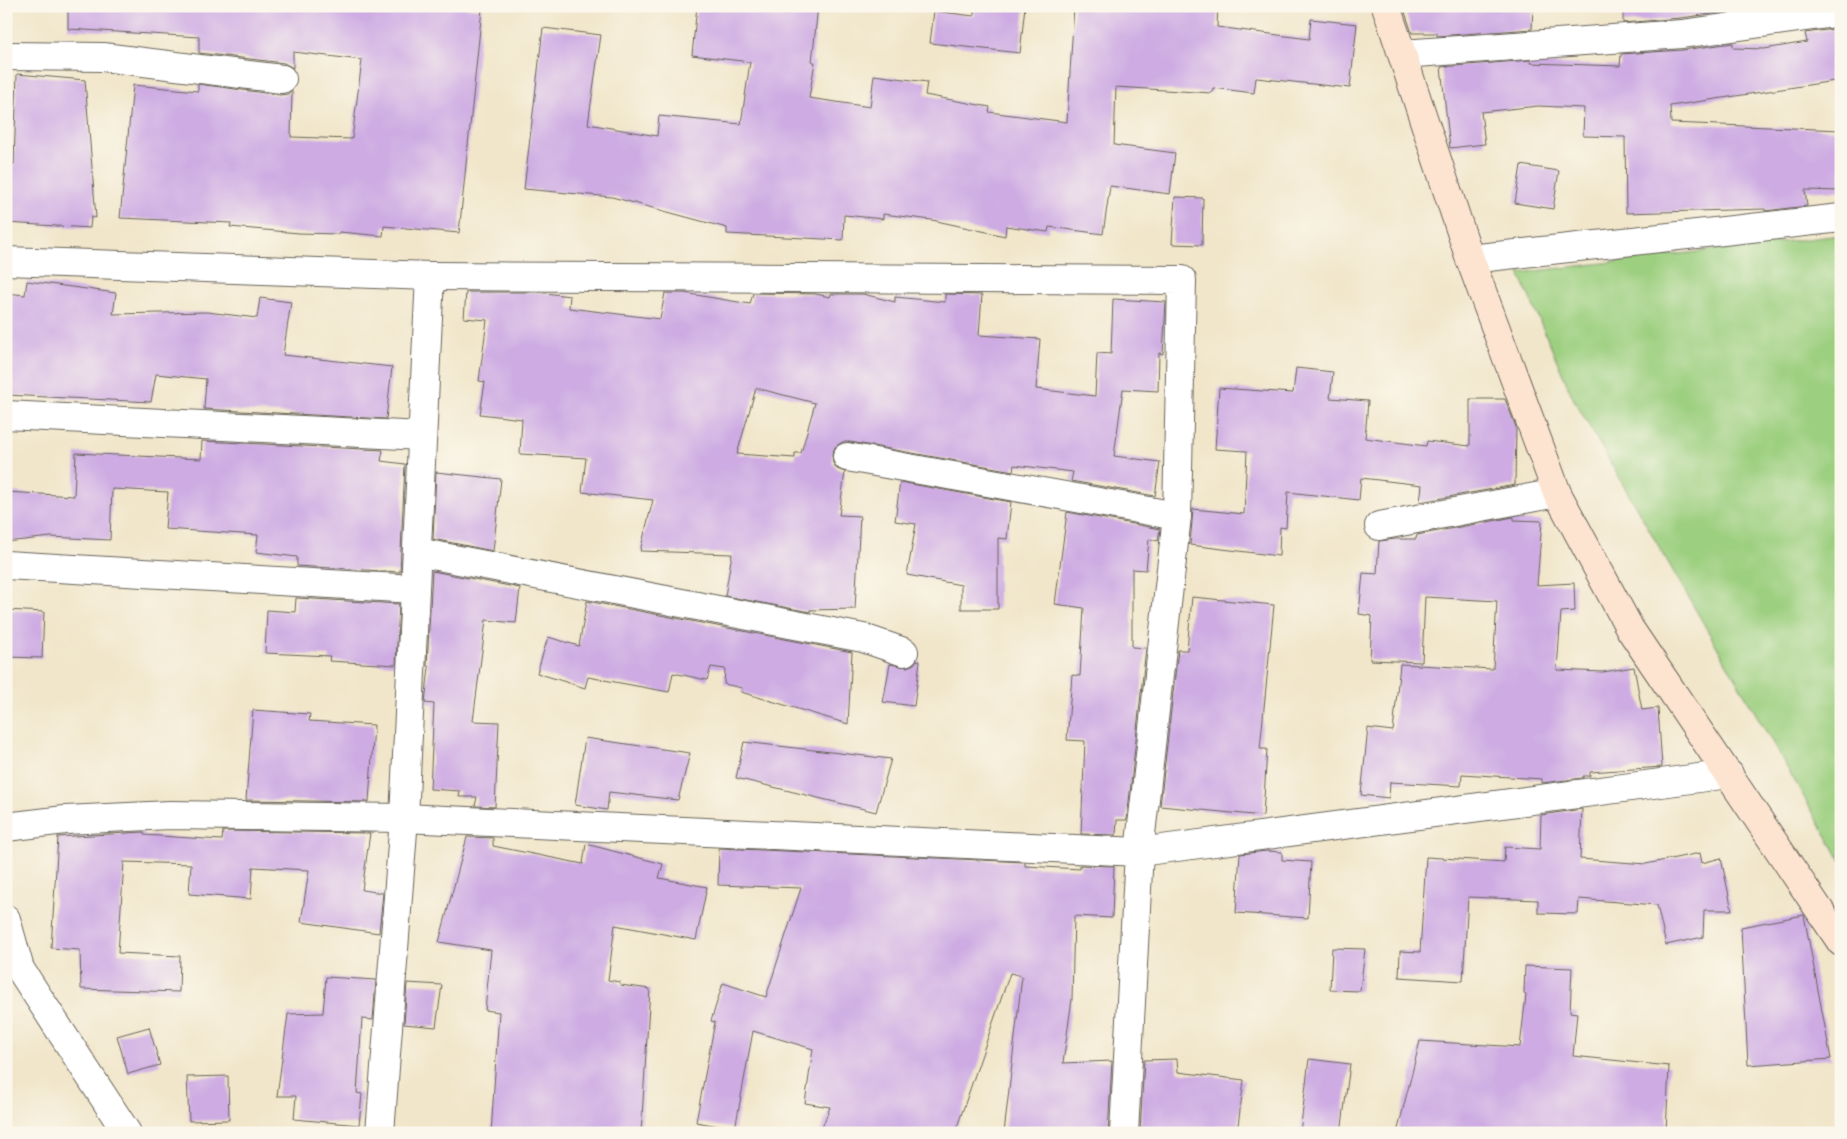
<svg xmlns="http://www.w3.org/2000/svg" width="1847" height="1139" font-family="'Gochi Hand',sans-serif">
  <rect width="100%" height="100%" fill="#fbf7ec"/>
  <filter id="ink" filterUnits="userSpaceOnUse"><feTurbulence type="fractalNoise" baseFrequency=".02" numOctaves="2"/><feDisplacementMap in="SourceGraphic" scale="10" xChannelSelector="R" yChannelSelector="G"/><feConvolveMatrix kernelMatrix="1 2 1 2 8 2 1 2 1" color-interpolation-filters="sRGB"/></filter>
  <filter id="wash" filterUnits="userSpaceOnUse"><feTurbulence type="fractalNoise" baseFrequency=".0096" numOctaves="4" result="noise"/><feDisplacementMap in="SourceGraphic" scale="20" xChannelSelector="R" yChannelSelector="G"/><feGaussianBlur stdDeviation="1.12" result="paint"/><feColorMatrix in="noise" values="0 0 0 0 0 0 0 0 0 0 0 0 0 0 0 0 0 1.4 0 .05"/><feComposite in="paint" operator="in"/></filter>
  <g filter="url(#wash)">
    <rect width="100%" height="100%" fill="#f1e6ca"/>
    <path fill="#9ccf7f" stroke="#5c764e" d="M 1841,235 L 1841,861 L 1573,398 L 1519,273 Z"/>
    <g id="blocks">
      <g fill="#ceace3" fill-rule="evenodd">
        <path d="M 68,6 L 450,6 L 482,9 L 459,233 L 384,226 L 383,236 L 339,232 L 339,234 L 299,233 L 230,227 L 231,223 L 120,218 L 133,85 L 198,91 L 198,84 L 280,95 L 288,94 L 292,90 L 291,137 L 352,139 L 362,60 L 293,52 L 293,68 L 284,63 L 199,53 L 199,37 L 68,29 Z"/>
        <path d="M 697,6 L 818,6 L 812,62 L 815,62 L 809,98 L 870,107 L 874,75 L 927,82 L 925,95 L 990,107 L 989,112 L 1067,122 L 1074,6 L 1218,6 L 1217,27 L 1309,39 L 1311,19 L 1357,24 L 1350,88 L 1256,78 L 1254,93 L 1213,88 L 1212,93 L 1116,87 L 1114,145 L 1175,153 L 1170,194 L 1110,186 L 1103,234 L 1049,227 L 1048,232 L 1006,226 L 1005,236 L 932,220 L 883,214 L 883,219 L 844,215 L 843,240 L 727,234 L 727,228 L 612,197 L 524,189 L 543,28 L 601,35 L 588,124 L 657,136 L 659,116 L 741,124 L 750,62 L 692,55 Z"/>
        <path d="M 974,6 L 1025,6 L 1020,53 L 930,43 L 934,11 L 974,16 Z"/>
        <path d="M 1403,6 L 1533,6 L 1532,29 L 1437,36 L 1437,33 L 1412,33 Z"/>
        <path d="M 1623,6 L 1735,6 L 1734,11 L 1680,18 L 1623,23 Z"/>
        <path d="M 1834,29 L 1841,68 L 1841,80 L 1670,106 L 1671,123 L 1841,130 L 1841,191 L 1805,190 L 1807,206 L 1765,211 L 1765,209 L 1626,213 L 1625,137 L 1583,136 L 1584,108 L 1538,106 L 1481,112 L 1485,144 L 1450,148 L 1441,67 L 1531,60 L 1531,63 L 1620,66 L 1621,54 L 1683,50 L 1733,43 L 1733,48 L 1764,49 L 1807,42 L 1805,33 Z"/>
        <path d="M 17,74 L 85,80 L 96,218 L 91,217 L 90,228 L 6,223 L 6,164 L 14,164 Z"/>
        <path d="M 1521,165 L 1559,171 L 1553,209 L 1515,203 Z"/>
        <path d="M 1175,197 L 1203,198 L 1202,245 L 1172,244 Z"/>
        <path d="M 27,281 L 116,293 L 113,314 L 207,312 L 257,318 L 260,298 L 291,302 L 283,355 L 392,367 L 386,419 L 204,409 L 206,379 L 156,374 L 151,402 L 6,395 L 6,293 L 25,295 Z"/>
        <path d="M 466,292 L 537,292 L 570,296 L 569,308 L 660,319 L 665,293 L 684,293 L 750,304 L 753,293 L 816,294 L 830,297 L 831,294 L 863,294 L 895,302 L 895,297 L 945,302 L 945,294 L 982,295 L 979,335 L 1040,339 L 1036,389 L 1095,396 L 1097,353 L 1111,354 L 1113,299 L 1166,302 L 1163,354 L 1159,353 L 1158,391 L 1123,389 L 1114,456 L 1160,462 L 1155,496 L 1071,481 L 1073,472 L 1014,465 L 1013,471 L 850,442 L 842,442 L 835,447 L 832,455 L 833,463 L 837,469 L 845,472 L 839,515 L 860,516 L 855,609 L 810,610 L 810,612 L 725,596 L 732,554 L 640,551 L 653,500 L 582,492 L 586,458 L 520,454 L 522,419 L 480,414 L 485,382 L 479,381 L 487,320 L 464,318 ZM 756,388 L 815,403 L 801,453 L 795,453 L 795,458 L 737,454 Z"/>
        <path d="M 1296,368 L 1333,372 L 1330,398 L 1368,401 L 1365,438 L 1426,446 L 1427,441 L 1470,446 L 1470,399 L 1505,399 L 1516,427 L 1515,485 L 1420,502 L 1422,485 L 1361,478 L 1359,500 L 1288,492 L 1286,528 L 1280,527 L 1279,556 L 1190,545 L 1193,509 L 1244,514 L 1247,451 L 1215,449 L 1219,388 L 1293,393 Z"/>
        <path d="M 202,441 L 383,450 L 381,461 L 405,464 L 400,572 L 297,566 L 297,557 L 256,552 L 258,535 L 165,529 L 168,492 L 112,489 L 110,540 L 51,537 L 6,542 L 6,492 L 74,496 L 76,453 L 201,459 Z"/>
        <path d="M 436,472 L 501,479 L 493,551 L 433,539 Z"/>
        <path d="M 900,482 L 1011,502 L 1007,539 L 998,538 L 998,609 L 961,609 L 961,585 L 907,575 L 916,524 L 895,521 Z"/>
        <path d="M 1067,512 L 1160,529 L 1158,541 L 1149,539 L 1146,570 L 1132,569 L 1132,647 L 1146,648 L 1127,820 L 1117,820 L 1116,835 L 1081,834 L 1085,741 L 1067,740 L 1072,675 L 1080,676 L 1084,608 L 1055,604 Z"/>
        <path d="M 1514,517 L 1514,520 L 1542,521 L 1537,585 L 1574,583 L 1575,611 L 1561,612 L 1557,670 L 1603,672 L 1634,667 L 1642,710 L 1658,708 L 1662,767 L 1590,772 L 1590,776 L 1583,776 L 1583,778 L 1542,783 L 1542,779 L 1462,774 L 1461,786 L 1390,782 L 1389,798 L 1361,795 L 1368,728 L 1393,731 L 1400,664 L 1493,669 L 1497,601 L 1425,597 L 1422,662 L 1370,660 L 1372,616 L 1359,614 L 1363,573 L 1377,574 L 1379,541 L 1396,539 L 1416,539 L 1417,535 Z"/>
        <path d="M 432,571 L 520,588 L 516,623 L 486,620 L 473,721 L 499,722 L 495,807 L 475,806 L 477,797 L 459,797 L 460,791 L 430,789 L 434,704 L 425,703 L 429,667 L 427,666 Z"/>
        <path d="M 1192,597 L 1274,605 L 1260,749 L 1267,749 L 1263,816 L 1160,806 L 1178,650 L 1187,650 Z"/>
        <path d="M 296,598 L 399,604 L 396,665 L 329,661 L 330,656 L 265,653 L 267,610 L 295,612 Z"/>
        <path d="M 587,601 L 852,652 L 848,724 L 741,692 L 742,688 L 724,684 L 725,669 L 711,667 L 707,680 L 673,673 L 669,692 L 588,677 L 585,688 L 537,673 L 548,637 L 579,646 Z"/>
        <path d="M 6,610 L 44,612 L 42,658 L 6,657 Z"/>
        <path d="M 917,660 L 920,661 L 914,706 L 883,702 L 890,664 L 907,667 L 914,664 Z"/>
        <path d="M 253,710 L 310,714 L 309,721 L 374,725 L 369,802 L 246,800 Z"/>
        <path d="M 585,738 L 690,753 L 678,800 L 609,792 L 607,810 L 575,805 Z"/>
        <path d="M 744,742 L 891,759 L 876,812 L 736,778 Z"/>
        <path d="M 1582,809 L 1580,859 L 1646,864 L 1700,853 L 1702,863 L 1721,858 L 1732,910 L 1704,910 L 1703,937 L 1666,945 L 1657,905 L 1579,899 L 1578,914 L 1538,913 L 1538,900 L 1468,897 L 1463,981 L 1399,977 L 1400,951 L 1420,952 L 1426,857 L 1504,862 L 1505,847 L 1540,849 L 1541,815 Z"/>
        <path d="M 223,831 L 370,833 L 362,890 L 383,893 L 379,933 L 301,922 L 309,870 L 253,867 L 251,899 L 189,894 L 191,864 L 124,862 L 118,953 L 180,956 L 179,992 L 81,989 L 80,950 L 51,948 L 58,837 L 144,832 L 144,835 L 222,840 Z"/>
        <path d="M 467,837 L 493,838 L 493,846 L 583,864 L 586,844 L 663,864 L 659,878 L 707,887 L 696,940 L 615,925 L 608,980 L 620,982 L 620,985 L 650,989 L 641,1133 L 491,1133 L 499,1012 L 485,1010 L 491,950 L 439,942 Z"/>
        <path d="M 719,848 L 1025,862 L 1025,866 L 1080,869 L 1080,865 L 1114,866 L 1112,918 L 1074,916 L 1072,999 L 1063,1063 L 1112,1061 L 1108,1133 L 1004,1133 L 1022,976 L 1010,973 L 955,1133 L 820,1133 L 830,1107 L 805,1103 L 813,1049 L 753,1031 L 735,1129 L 696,1122 L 715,1022 L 711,1021 L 723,983 L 766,997 L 801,888 L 718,885 Z"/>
        <path d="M 1267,851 L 1282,852 L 1282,860 L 1311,862 L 1308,918 L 1236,913 L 1240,854 Z"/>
        <path d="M 1804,915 L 1831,1059 L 1748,1065 L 1741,927 Z"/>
        <path d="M 1332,948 L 1365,949 L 1360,991 L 1330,990 Z"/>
        <path d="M 1525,966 L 1572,968 L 1570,1012 L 1577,1013 L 1573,1056 L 1669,1066 L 1666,1133 L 1397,1133 L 1420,1041 L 1520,1047 L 1526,995 L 1524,994 Z"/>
        <path d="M 326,977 L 376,980 L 373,1020 L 362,1019 L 357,1093 L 362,1094 L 359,1125 L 294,1119 L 296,1096 L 277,1096 L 288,1014 L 323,1013 Z"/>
        <path d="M 407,983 L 442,985 L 436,1027 L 404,1024 Z"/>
        <path d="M 149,1027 L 160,1065 L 128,1074 L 117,1036 Z"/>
        <path d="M 1177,1059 L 1178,1072 L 1244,1080 L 1237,1133 L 1140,1133 L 1144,1060 Z"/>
        <path d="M 1309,1059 L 1350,1064 L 1341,1133 L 1300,1133 Z"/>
        <path d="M 228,1076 L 229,1120 L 189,1121 L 187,1077 Z"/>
      </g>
    </g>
  </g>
  <g filter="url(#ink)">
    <use href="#blocks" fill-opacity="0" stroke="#676359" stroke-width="1"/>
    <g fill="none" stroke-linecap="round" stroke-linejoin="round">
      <g stroke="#676359" stroke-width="30">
        <g id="minor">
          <path d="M 1402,54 L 1682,34 L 1835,13 L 1841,14"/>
          <path d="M 6,56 L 103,57 L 282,79"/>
          <path d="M 1470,259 L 1841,218"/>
          <path d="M 6,261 L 430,276 L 404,818 L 380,1133"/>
          <path d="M 430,276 L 1182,280 L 1177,516 L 1139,852 L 1729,774"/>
          <path d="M 6,415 L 422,436"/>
          <path d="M 847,457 L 1177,516"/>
          <path d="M 1379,526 L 1557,493"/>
          <path d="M 417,552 L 863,638 L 904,652"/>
          <path d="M 6,565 L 415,589"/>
          <path d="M 6,827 L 65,820 L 170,815 L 404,818 L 1139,852 L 1124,1133"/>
        </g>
      </g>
      <g stroke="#676359" stroke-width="30">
        <path id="tertiary" d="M 6,919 L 20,969 L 127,1133"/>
      </g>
      <g stroke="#676359" stroke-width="30">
        <path id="secondary" d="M 1386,6 L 1470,259 L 1557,493 L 1630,629 L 1841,942"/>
      </g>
      <use href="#minor" stroke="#fff" stroke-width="28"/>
      <use href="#tertiary" stroke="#fff" stroke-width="28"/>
      <use href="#secondary" stroke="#fde4d1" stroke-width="28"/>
    </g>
  </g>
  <rect width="1847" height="1139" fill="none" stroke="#fbf7ec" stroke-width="25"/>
</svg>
